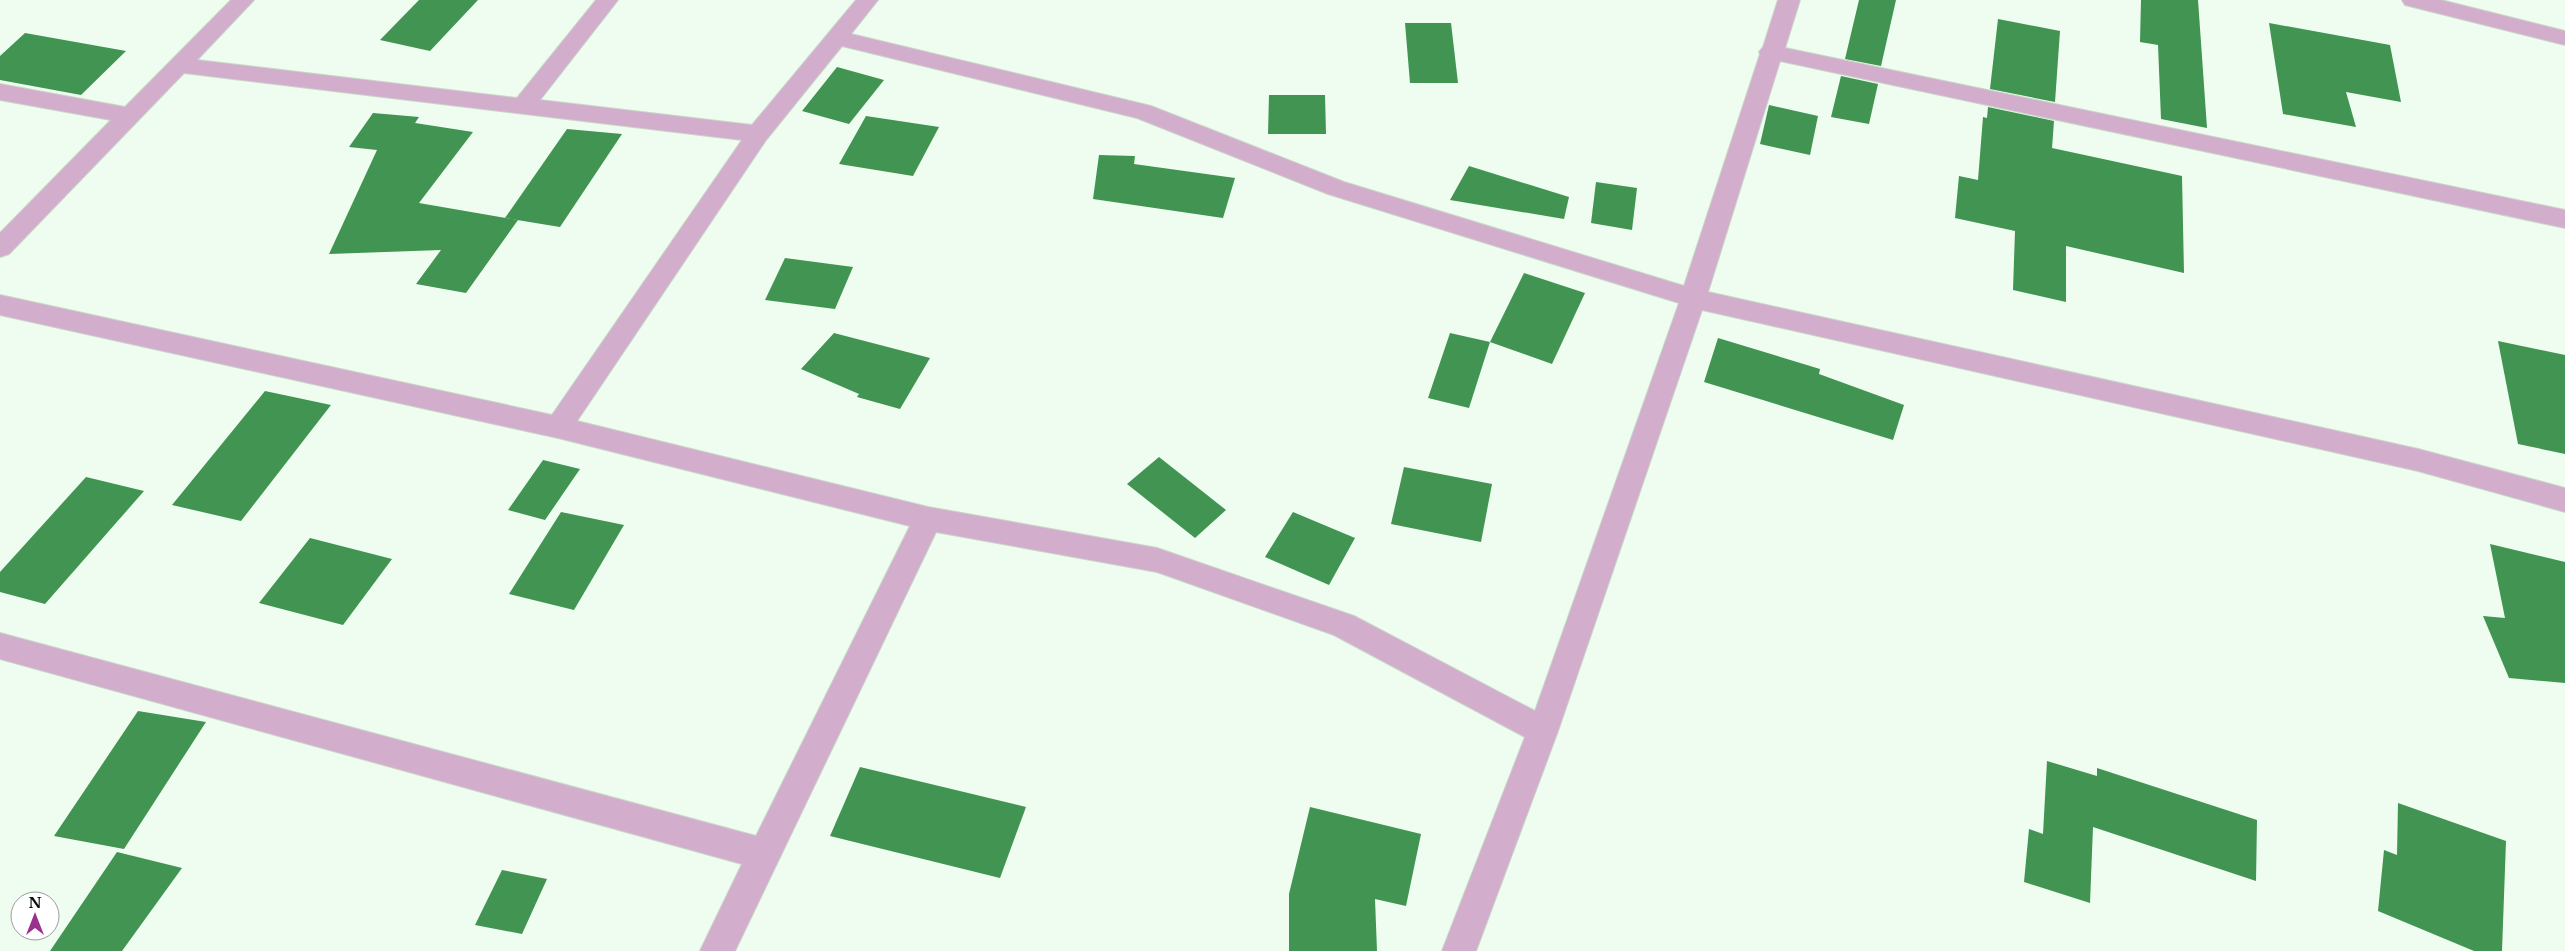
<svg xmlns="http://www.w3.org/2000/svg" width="2565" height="951" font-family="'Libre Baskerville',serif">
  <rect width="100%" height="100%" fill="#eefdef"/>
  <g fill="#419451">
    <path d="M 419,0 L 478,0 L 430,51 L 380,40 Z"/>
    <path d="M 1859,0 L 1896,0 L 1881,66 L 1845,59 Z"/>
    <path d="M 2141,0 L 2198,0 L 2207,128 L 2161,119 L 2158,45 L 2140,42 Z"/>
    <path d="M 1998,19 L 2060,31 L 2055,102 L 1990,89 Z"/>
    <path d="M 1405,23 L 1451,23 L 1458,83 L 1410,83 Z"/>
    <path d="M 2269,23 L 2390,45 L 2401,102 L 2346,92 L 2356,127 L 2283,114 Z"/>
    <path d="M 25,33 L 126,51 L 81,95 L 0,80 L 0,56 Z"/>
    <path d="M 837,67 L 884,80 L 849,124 L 802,111 Z"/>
    <path d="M 1841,76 L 1878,84 L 1869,124 L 1831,117 Z"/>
    <path d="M 1269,95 L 1325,95 L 1326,134 L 1268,134 Z"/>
    <path d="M 1769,105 L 1818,116 L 1810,155 L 1760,144 Z"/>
    <path d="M 1988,107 L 2054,121 L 2052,148 L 2182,176 L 2184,273 L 2066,246 L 2066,302 L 2013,290 L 2015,231 L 1955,218 L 1959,176 L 1978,180 L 1983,117 L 1987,118 Z"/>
    <path d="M 373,113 L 419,117 L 415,123 L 473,132 L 419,203 L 518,220 L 466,293 L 416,284 L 441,250 L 329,254 L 377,150 L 349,147 Z"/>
    <path d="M 866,116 L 939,127 L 913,176 L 839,164 Z"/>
    <path d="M 567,129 L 622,134 L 560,227 L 505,218 Z"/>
    <path d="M 1099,155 L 1135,156 L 1134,164 L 1235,178 L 1223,218 L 1093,199 Z"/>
    <path d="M 1469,166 L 1569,197 L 1564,219 L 1450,200 Z"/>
    <path d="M 1596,182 L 1637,188 L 1632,230 L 1591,223 Z"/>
    <path d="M 785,258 L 853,267 L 835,309 L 765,300 Z"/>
    <path d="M 1524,273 L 1585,293 L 1552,364 L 1490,342 Z"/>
    <path d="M 834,333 L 930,358 L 900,409 L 857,397 L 859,394 L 801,369 Z"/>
    <path d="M 1450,333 L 1490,342 L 1469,408 L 1428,398 Z"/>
    <path d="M 1718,338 L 1820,369 L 1819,374 L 1904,405 L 1893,440 L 1704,382 Z"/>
    <path d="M 2498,341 L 2565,355 L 2565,454 L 2518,444 Z"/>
    <path d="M 265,391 L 331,405 L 241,521 L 172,505 Z"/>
    <path d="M 1159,457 L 1226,510 L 1195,538 L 1127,484 Z"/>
    <path d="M 543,460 L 580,469 L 545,520 L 508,510 Z"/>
    <path d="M 1404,467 L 1492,484 L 1481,542 L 1391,524 Z"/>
    <path d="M 86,477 L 144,491 L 45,604 L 0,592 L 0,572 Z"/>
    <path d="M 561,512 L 624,525 L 574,610 L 509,594 Z"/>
    <path d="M 1293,512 L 1355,538 L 1329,585 L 1265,557 Z"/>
    <path d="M 310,538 L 392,559 L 343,625 L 259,603 Z"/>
    <path d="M 2490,544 L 2565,562 L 2565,683 L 2509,678 L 2483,616 L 2505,618 Z"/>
    <path d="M 138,711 L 206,722 L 124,849 L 54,836 Z"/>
    <path d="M 2047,761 L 2097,776 L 2097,768 L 2257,820 L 2256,881 L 2093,827 L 2090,903 L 2024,882 L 2029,829 L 2043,834 Z"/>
    <path d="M 860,767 L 1026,807 L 1000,878 L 830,836 Z"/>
    <path d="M 2398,803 L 2506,841 L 2502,951 L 2474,951 L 2378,911 L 2384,850 L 2397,855 Z"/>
    <path d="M 1310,807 L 1421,834 L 1406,906 L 1375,899 L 1377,951 L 1289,951 L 1289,894 Z"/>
    <path d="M 117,852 L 182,868 L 122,951 L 50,951 Z"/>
    <path d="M 502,870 L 547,879 L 522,934 L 475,925 Z"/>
  </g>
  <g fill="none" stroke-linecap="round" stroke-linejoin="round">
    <g stroke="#c9d7ca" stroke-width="2">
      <g id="street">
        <path d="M 231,0 L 254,0 L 197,60 L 517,98 L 596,0 L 618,0 L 540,100 L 752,125 L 856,0 L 878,0 L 851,34 L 1151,106 L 1344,182 L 1684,286 L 1760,54 L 1759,52 L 1763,47 L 1778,0 L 1800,0 L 1785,48 L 2565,210 L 2565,228 L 1780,61 L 1708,292 L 2418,449 L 2565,488 L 2565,512 L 2418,471 L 1702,310 L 1558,731 L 1476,951 L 1442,951 L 1525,737 L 1334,635 L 1157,572 L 936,532 L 735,951 L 700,951 L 742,864 L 0,659 L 0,633 L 756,836 L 910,526 L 558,438 L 0,315 L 0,295 L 552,415 L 742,140 L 184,73 L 9,254 L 0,257 L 0,233 L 111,120 L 0,100 L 0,84 L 125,107 ZM 842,46 L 1137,118 L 1328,194 L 1679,303 L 1535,711 L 1354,616 L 1157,548 L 928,507 L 577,421 L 766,140 Z"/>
        <path d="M 2402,0 L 2441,0 L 2565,31 L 2565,45 L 2405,5 Z"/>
      </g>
    </g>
    <use href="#street" fill="#d3aecc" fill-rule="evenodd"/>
  </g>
  <g transform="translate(35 916)"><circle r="24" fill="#ffffff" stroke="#9b9f9c"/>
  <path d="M0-4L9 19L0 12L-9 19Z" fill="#9c3091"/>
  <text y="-8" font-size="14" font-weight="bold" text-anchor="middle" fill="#060e07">N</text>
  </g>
</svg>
